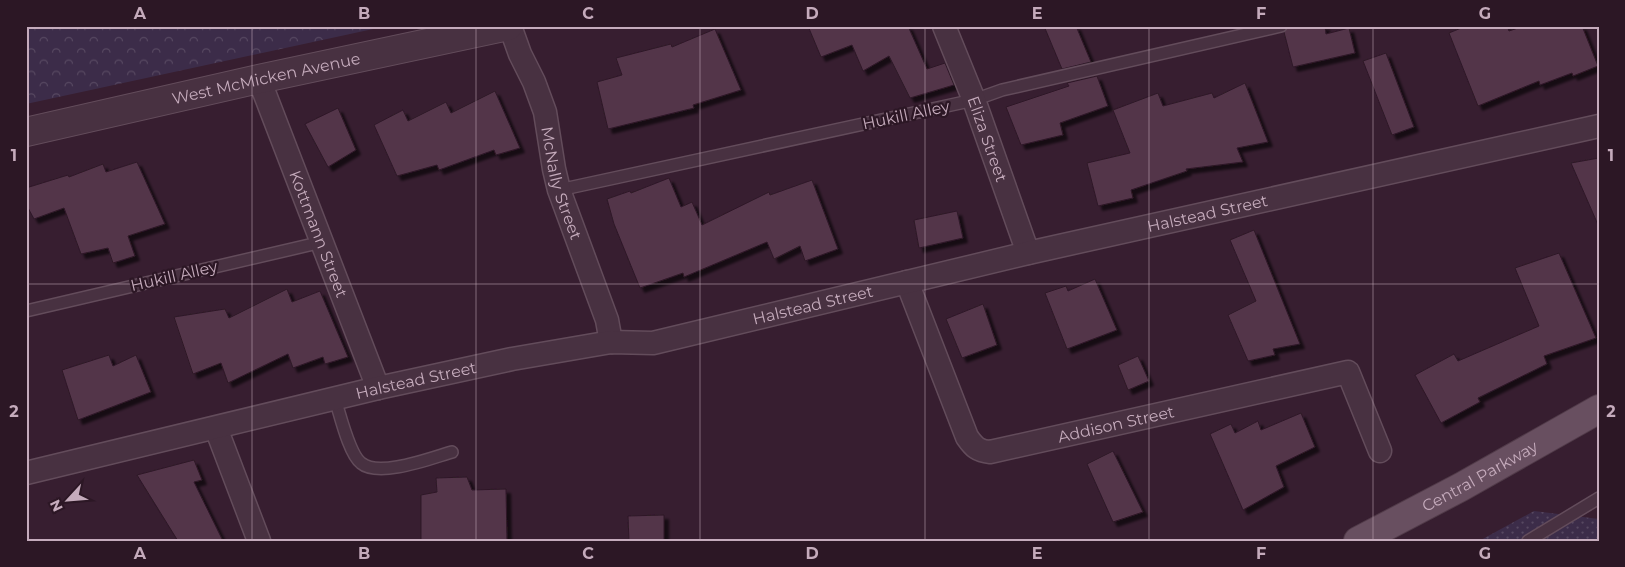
<svg xmlns="http://www.w3.org/2000/svg" width="1625" height="567" font-family="Montserrat,sans-serif">
  <defs>
    <pattern id="grass-dots" width="8" height="8" patternUnits="userSpaceOnUse" patternTransform="scale(1.25)"><rect width="8" height="8" fill="#3c2c49"/><path d="M2 2h.1M6 6h.1" fill="none" stroke="#574861" stroke-width="1.8" stroke-linecap="round"/></pattern>
    <pattern id="forest-crowns" width="20" height="18" patternUnits="userSpaceOnUse" patternTransform="scale(1.25)"><rect width="20" height="18" fill="#3c2c49"/><path d="M2 6a3 3 0 1 1 6 0M12 15a3 3 0 1 1 6 0" fill="none" stroke="#574861"/></pattern>
    <filter id="shadow"><feDropShadow dx="4.5" dy="4.5" stdDeviation="1" flood-color="#0009"/></filter>
  </defs>
  <rect width="100%" height="100%" fill="#371e30"/>
  <path fill="url(#grass-dots)" d="M 1534,511 L 1599,519 L 1599,541 L 1479,541 Z"/>
  <path fill="url(#forest-crowns)" d="M 26,26 L 387,26 L 26,104 Z"/>
  <g fill="#53344a" stroke="#2e1927" filter="url(#shadow)">
    <path d="M 808,26 L 908,26 L 927,69 L 945,63 L 954,85 L 910,98 L 889,56 L 863,71 L 852,45 L 821,57 Z"/>
    <path d="M 1044,26 L 1076,26 L 1091,62 L 1062,69 Z"/>
    <path d="M 1288,26 L 1325,26 L 1326,34 L 1349,28 L 1355,53 L 1293,67 L 1284,32 Z"/>
    <path d="M 1466,26 L 1507,26 L 1509,31 L 1524,26 L 1582,26 L 1598,66 L 1573,76 L 1572,73 L 1540,85 L 1539,81 L 1478,106 L 1449,33 Z"/>
    <path d="M 715,29 L 741,90 L 693,105 L 694,108 L 608,129 L 597,82 L 622,75 L 616,58 L 671,44 L 672,47 Z"/>
    <path d="M 1386,53 L 1414,127 L 1392,135 L 1363,61 Z"/>
    <path d="M 1097,76 L 1108,106 L 1060,123 L 1063,135 L 1021,145 L 1006,107 L 1069,86 L 1067,83 Z"/>
    <path d="M 1245,83 L 1268,142 L 1237,148 L 1243,162 L 1186,169 L 1187,171 L 1131,190 L 1133,198 L 1098,206 L 1087,163 L 1130,153 L 1113,110 L 1158,93 L 1163,106 L 1212,93 L 1214,98 Z"/>
    <path d="M 495,91 L 520,148 L 496,155 L 494,150 L 439,170 L 437,165 L 397,176 L 374,125 L 403,110 L 408,121 L 446,102 L 451,113 Z"/>
    <path d="M 338,108 L 356,150 L 328,167 L 305,124 Z"/>
    <path d="M 1599,158 L 1599,227 L 1571,163 Z"/>
    <path d="M 137,162 L 165,224 L 128,236 L 135,256 L 113,263 L 108,248 L 81,254 L 64,208 L 34,219 L 26,204 L 26,188 L 68,175 L 69,177 L 103,164 L 106,172 Z"/>
    <path d="M 669,178 L 681,207 L 692,202 L 702,225 L 769,192 L 770,195 L 812,180 L 838,249 L 805,261 L 800,246 L 774,259 L 767,242 L 684,277 L 683,273 L 640,288 L 614,224 L 607,199 L 630,191 L 631,193 Z"/>
    <path d="M 957,211 L 963,238 L 919,248 L 914,220 Z"/>
    <path d="M 1254,230 L 1300,344 L 1273,349 L 1275,355 L 1248,361 L 1228,315 L 1256,301 L 1230,240 Z"/>
    <path d="M 1559,253 L 1596,338 L 1544,356 L 1547,364 L 1478,398 L 1480,402 L 1441,423 L 1415,375 L 1454,354 L 1458,361 L 1539,326 L 1515,268 Z"/>
    <path d="M 1095,279 L 1117,330 L 1067,349 L 1045,293 L 1066,286 L 1068,291 Z"/>
    <path d="M 287,289 L 292,302 L 320,291 L 348,357 L 325,364 L 323,357 L 293,368 L 288,354 L 228,383 L 221,363 L 193,374 L 174,317 L 225,309 L 229,318 Z"/>
    <path d="M 983,304 L 997,345 L 962,358 L 946,319 Z"/>
    <path d="M 109,355 L 113,366 L 136,355 L 151,392 L 78,420 L 62,370 Z"/>
    <path d="M 1138,356 L 1149,381 L 1128,390 L 1118,365 Z"/>
    <path d="M 1301,413 L 1315,447 L 1276,466 L 1284,487 L 1243,510 L 1210,434 L 1231,424 L 1235,433 L 1258,421 L 1261,430 Z"/>
    <path d="M 1113,451 L 1143,512 L 1113,522 L 1087,464 Z"/>
    <path d="M 194,460 L 202,480 L 194,482 L 223,541 L 178,541 L 137,475 Z"/>
    <path d="M 467,477 L 472,490 L 506,489 L 507,541 L 421,541 L 421,495 L 437,492 L 436,478 Z"/>
    <path d="M 664,515 L 664,541 L 629,541 L 628,516 Z"/>
  </g>
  <g fill="none" stroke-linecap="round" stroke-linejoin="round">
    <g stroke="#634c5b" stroke-width="14">
      <g id="service">
        <path d="M 559,190 L 974,100 L 1002,90 L 1281,26"/>
        <path d="M 26,311 L 322,242"/>
        <path d="M 335,399 C 340,414 349,454 361,463 C 379,478 431,458 452,452"/>
        <path d="M 1528,541 L 1599,498"/>
      </g>
    </g>
    <g stroke="#634c5b" stroke-width="25">
      <g id="minor">
        <path id="s1" d="M 510,26 L 520,54 L 534,82 L 545,112 L 554,169 L 559,190 L 607,320 L 611,342"/>
        <path id="s2" d="M 944,26 L 974,100 L 1028,253"/>
        <path id="s3" d="M 259,79 L 378,388"/>
        <path id="s4" d="M 907,282 L 967,437 C 974,447 978,451 990,452 L 1348,372 L 1380,451"/>
        <path d="M 216,428 L 259,541"/>
        <path id="s5" d="M 26,473 L 378,388 L 512,359 L 611,342 L 653,343 L 1028,253 L 1599,126"/>
      </g>
    </g>
    <g stroke="#634c5b" stroke-width="30">
      <g id="tertiary">
        <path id="s6" d="M 26,132 L 259,79 L 508,26"/>
      </g>
    </g>
    <g stroke="#513b49" stroke-width="30">
      <g id="primary">
        <path id="s7" d="M 1358,541 L 1461,487 L 1599,409"/>
      </g>
    </g>
    <use href="#service" stroke="#483141" stroke-width="11"/>
    <use href="#minor" stroke="#483141" stroke-width="22"/>
    <use href="#tertiary" stroke="#483141" stroke-width="28"/>
    <use href="#primary" stroke="#684f60" stroke-width="28"/>
  </g>
  <path fill="none" stroke="#c5abbc" stroke-width="1" stroke-opacity="0.55" d="M 252,26 L 252,541M 476,26 L 476,541M 700,26 L 700,541M 925,26 L 925,541M 1149,26 L 1149,541M 1373,26 L 1373,541M 26,284 L 1599,284"/>
  <g text-anchor="middle" dominant-baseline="central" stroke-width="4.5" stroke-linejoin="round" paint-order="stroke">
    <g font-size="16" fill="#c5abbc" stroke="#2c1725">
      <text stroke="none"><textPath href="#s6" startOffset="246">West McMicken Avenue</textPath></text>
      <text transform="translate(906 115) rotate(-12)">Hukill Alley</text>
      <text stroke="none"><textPath href="#s2" startOffset="121">Eliza Street</textPath></text>
      <text stroke="none"><textPath href="#s1" startOffset="166">McNally Street</textPath></text>
      <text stroke="none"><textPath href="#s5" startOffset="1211">Halstead Street</textPath></text>
      <text stroke="none"><textPath href="#s3" startOffset="166">Kottmann Street</textPath></text>
      <text transform="translate(174 276) rotate(-13)">Hukill Alley</text>
      <text stroke="none"><textPath href="#s5" startOffset="806">Halstead Street</textPath></text>
      <text stroke="none"><textPath href="#s5" startOffset="401">Halstead Street</textPath></text>
      <text stroke="none"><textPath href="#s4" startOffset="324">Addison Street</textPath></text>
      <text stroke="none"><textPath href="#s7" startOffset="138">Central Parkway</textPath></text>
    </g>
  </g>
  <rect width="1625" height="567" fill="none" stroke="#2c1725" stroke-width="55"/>
  <g transform="translate(68 500) rotate(244)" stroke="#2c1725" stroke-width="4" paint-order="stroke">
  <path d="M0-4L9 19L0 12L-9 19Z" fill="#c5abbc"/>
  <text y="-8" font-size="14" font-weight="bold" text-anchor="middle" fill="#c5abbc">N</text>
  </g>
  <rect x="28" y="28" width="1570" height="512" fill="none" stroke="#c5abbc" stroke-width="2"/>
  <g font-size="16" text-anchor="middle" font-weight="bold" fill="#c5abbc">
    <text x="140" y="19">A</text>
    <text x="364" y="19">B</text>
    <text x="588" y="19">C</text>
    <text x="812" y="19">D</text>
    <text x="1037" y="19">E</text>
    <text x="1261" y="19">F</text>
    <text x="1485" y="19">G</text>
    <text x="14" y="161">1</text>
    <text x="1611" y="161">1</text>
    <text x="14" y="417">2</text>
    <text x="1611" y="417">2</text>
    <text x="140" y="559">A</text>
    <text x="364" y="559">B</text>
    <text x="588" y="559">C</text>
    <text x="812" y="559">D</text>
    <text x="1037" y="559">E</text>
    <text x="1261" y="559">F</text>
    <text x="1485" y="559">G</text>
  </g>
</svg>
